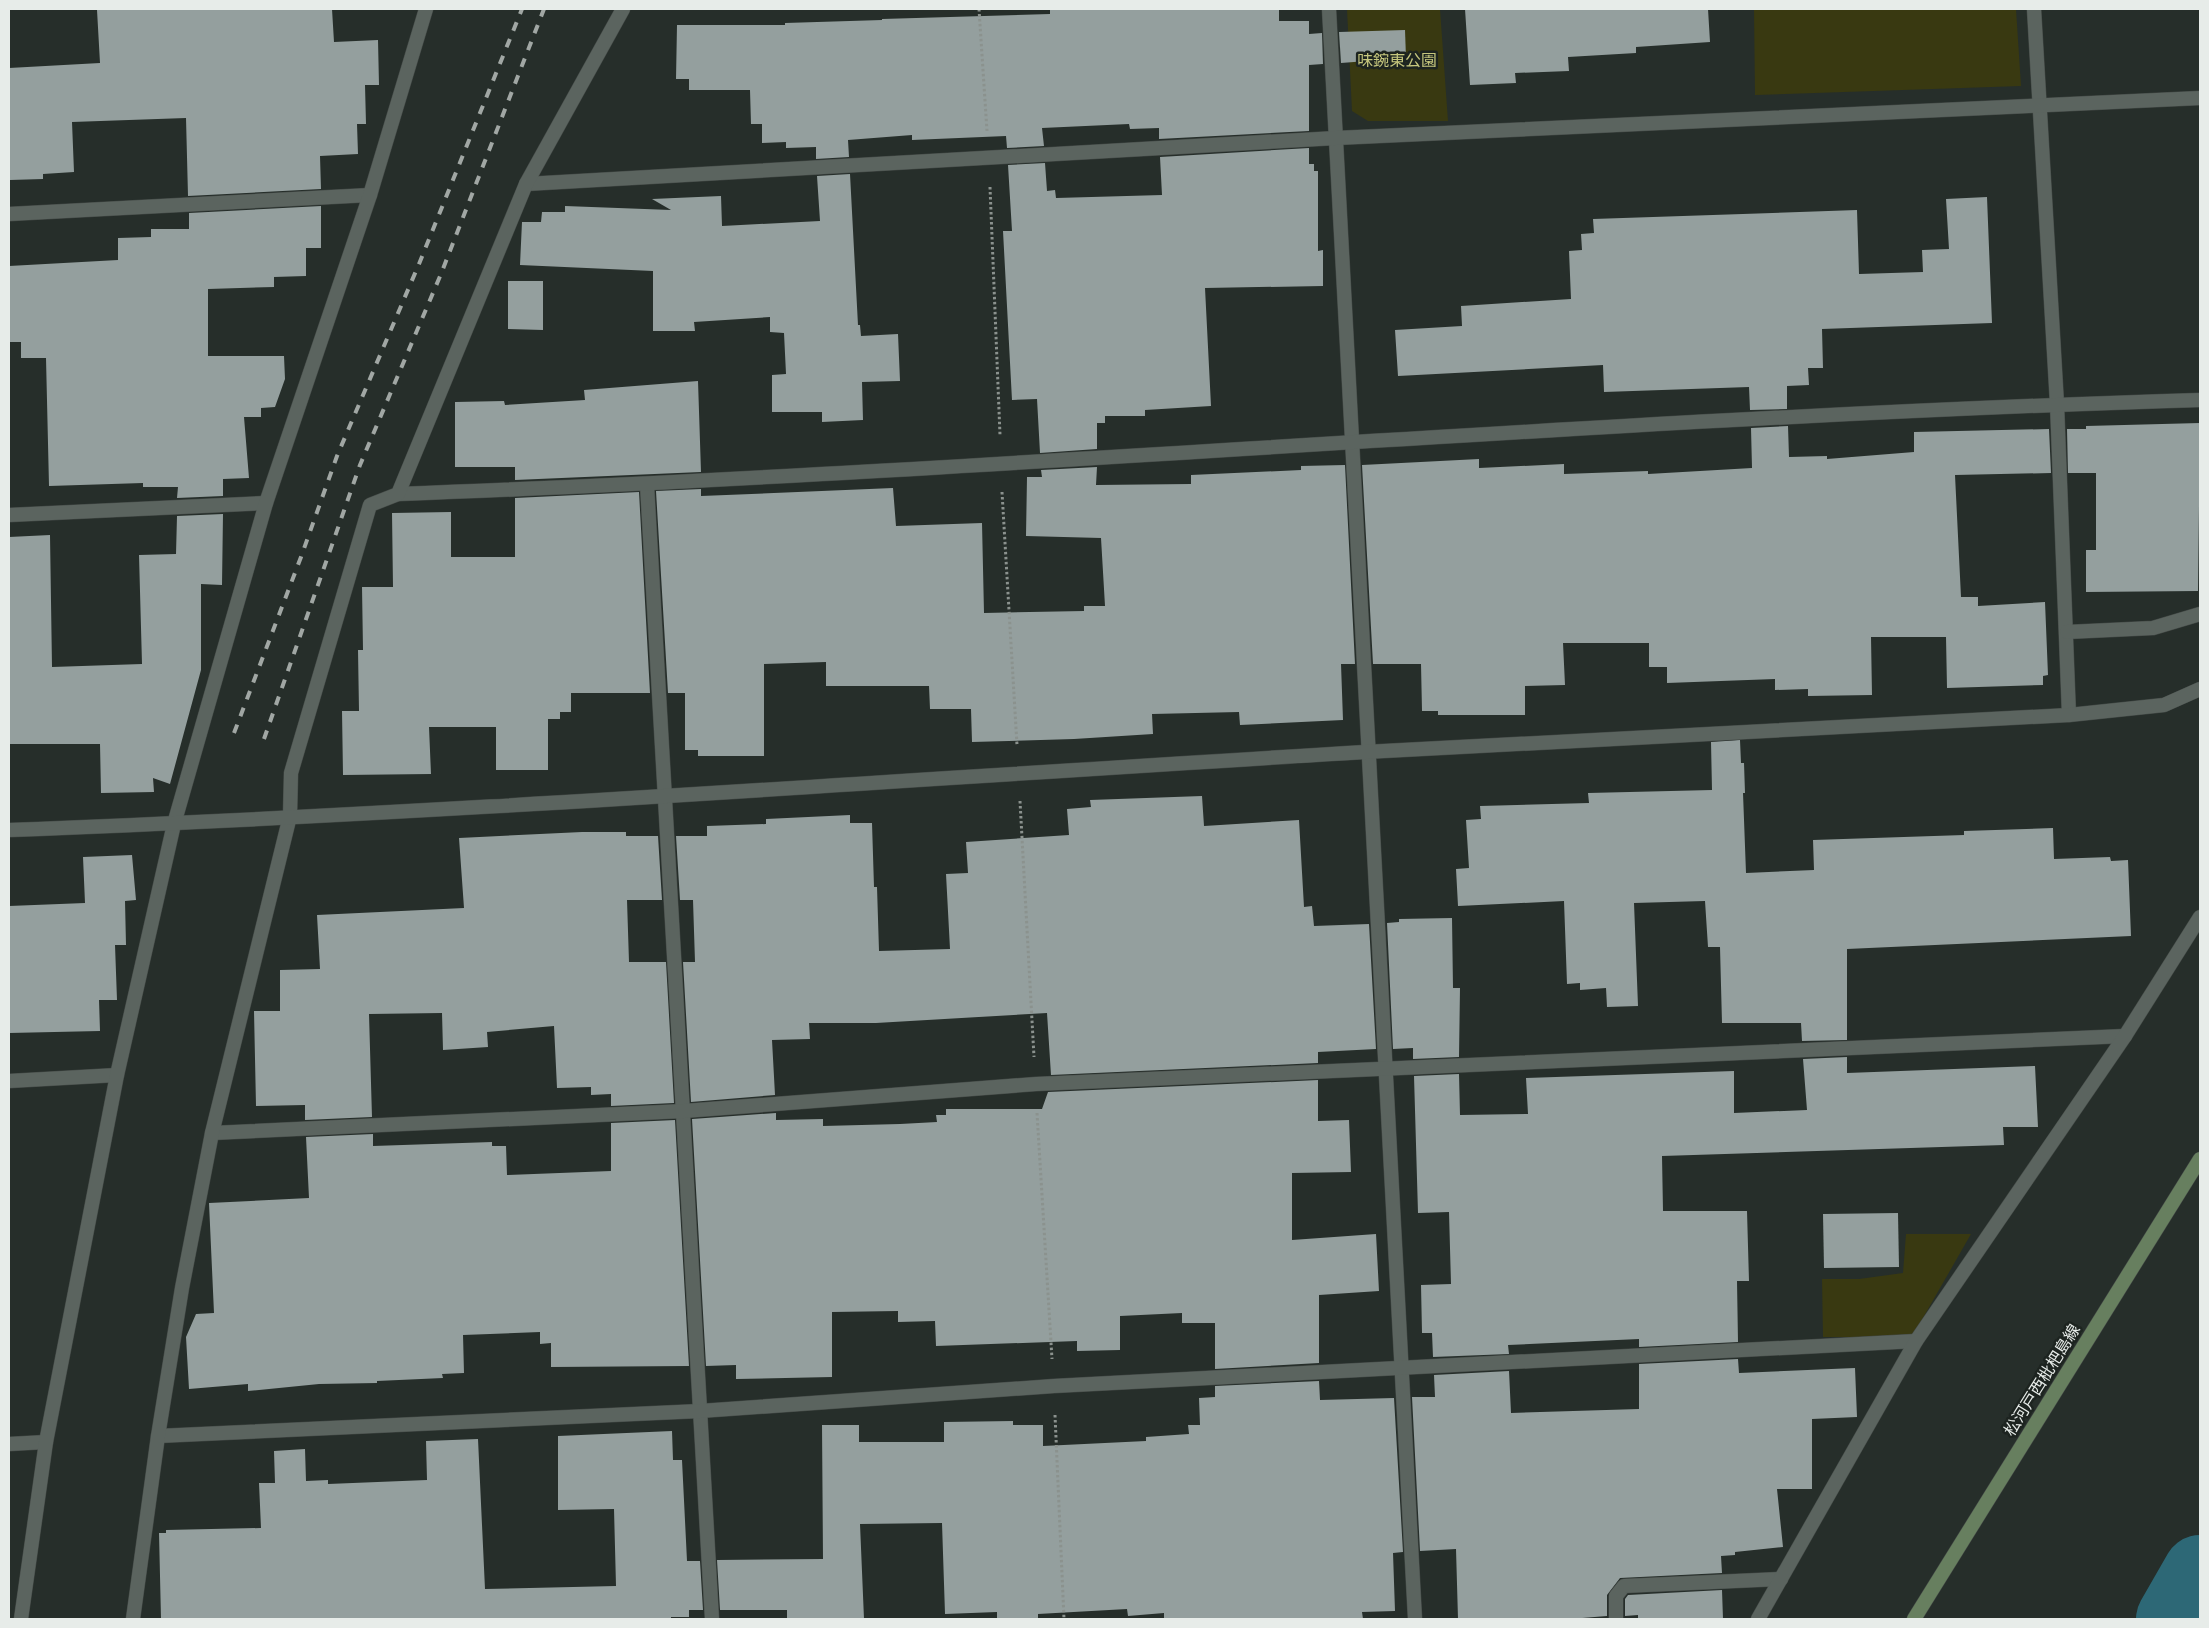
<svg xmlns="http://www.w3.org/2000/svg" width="2209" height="1628" font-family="'Fira Sans','Noto Sans JP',sans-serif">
  <rect width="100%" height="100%" fill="#262e2a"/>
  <g fill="#393911">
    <path d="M 1347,9 L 1440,9 L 1448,121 L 1368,121 L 1352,111 Z"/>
    <path d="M 1754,9 L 2016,9 L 2021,86 L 1755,95 Z"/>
    <path d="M 1906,1234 L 1971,1234 L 1912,1337 L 1823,1337 L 1822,1279 L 1859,1279 L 1903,1273 Z"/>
  </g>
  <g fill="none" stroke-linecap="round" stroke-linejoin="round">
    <path stroke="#2d6876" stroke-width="74" d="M 2173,1619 L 2200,1572"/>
  </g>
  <g fill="#949f9e">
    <path d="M 129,9 L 332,9 L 334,42 L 378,40 L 379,85 L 365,85 L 366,124 L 357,124 L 358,154 L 320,156 L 321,189 L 188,196 L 186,118 L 72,122 L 74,172 L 43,174 L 43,179 L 10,180 L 9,68 L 100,63 L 97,10 Z"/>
    <path d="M 1050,9 L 1279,9 L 1279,21 L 1309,21 L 1309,34 L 1322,33 L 1323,64 L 1309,65 L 1309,131 L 1159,139 L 1159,128 L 1130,129 L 1129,124 L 1042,128 L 1044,146 L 1007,148 L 1006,136 L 912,140 L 912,135 L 848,140 L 849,157 L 816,159 L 816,147 L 786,148 L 786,142 L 762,143 L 762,124 L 751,124 L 750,90 L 689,90 L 689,79 L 676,79 L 677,25 L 785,25 L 785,23 L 882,20 L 882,19 L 1050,14 Z"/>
    <path d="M 1465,9 L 1708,9 L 1710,42 L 1636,47 L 1636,53 L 1568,57 L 1569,71 L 1515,73 L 1516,83 L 1470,85 Z"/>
    <path d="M 1405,30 L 1406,58 L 1341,63 L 1339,32 Z"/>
    <path d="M 1309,148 L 1309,164 L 1314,164 L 1314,171 L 1318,171 L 1318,251 L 1323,250 L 1323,286 L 1205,288 L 1211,406 L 1145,410 L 1145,416 L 1105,416 L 1105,423 L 1097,423 L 1097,449 L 1040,453 L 1037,399 L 1012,400 L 1003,231 L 1012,231 L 1008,165 L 1045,163 L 1047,191 L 1055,190 L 1056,198 L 1162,195 L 1160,157 Z"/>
    <path d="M 850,174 L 858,325 L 860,325 L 861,336 L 898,334 L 900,381 L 862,382 L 863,420 L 822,422 L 822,412 L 772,412 L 772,375 L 786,374 L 784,333 L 770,332 L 770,317 L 694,322 L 695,331 L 653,331 L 653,271 L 520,265 L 522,222 L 541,222 L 542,212 L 565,212 L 565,206 L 671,210 L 652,199 L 721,196 L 722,226 L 820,221 L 817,176 Z"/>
    <path d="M 1987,197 L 1992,323 L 1822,329 L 1823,368 L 1808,368 L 1809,385 L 1787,386 L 1787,409 L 1750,410 L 1749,387 L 1604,392 L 1603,365 L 1398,376 L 1395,330 L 1462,326 L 1461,306 L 1571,299 L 1569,251 L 1582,250 L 1581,234 L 1594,233 L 1593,219 L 1857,210 L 1859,274 L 1923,272 L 1922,250 L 1949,249 L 1946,199 Z"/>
    <path d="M 321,206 L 321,248 L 306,248 L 306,276 L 274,277 L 274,287 L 208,289 L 208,356 L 284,356 L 285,379 L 275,407 L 261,408 L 261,417 L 244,417 L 249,478 L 223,479 L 223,496 L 177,498 L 178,487 L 143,487 L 143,483 L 49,486 L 46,358 L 21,358 L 21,342 L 9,342 L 9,266 L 118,260 L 118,238 L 151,237 L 151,229 L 189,229 L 189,213 Z"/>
    <path d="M 508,281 L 543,281 L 543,330 L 508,329 Z"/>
    <path d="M 698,381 L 701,472 L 515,480 L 515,467 L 455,467 L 455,402 L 504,401 L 505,405 L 585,400 L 584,390 Z"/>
    <path d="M 2200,423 L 2198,591 L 2086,592 L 2086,550 L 2096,550 L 2096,473 L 2068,473 L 2067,429 L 2086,429 L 2086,426 Z"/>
    <path d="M 1788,426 L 1789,457 L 1827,456 L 1827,459 L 1914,452 L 1914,432 L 2049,429 L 2051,473 L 1955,475 L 1961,597 L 1978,597 L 1978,606 L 2045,602 L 2048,675 L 2043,676 L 2043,685 L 1947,688 L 1946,637 L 1871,637 L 1872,695 L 1808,696 L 1808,689 L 1775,690 L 1775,679 L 1667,683 L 1667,667 L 1649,667 L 1649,643 L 1563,643 L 1565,685 L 1525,686 L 1525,715 L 1438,715 L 1438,711 L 1422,711 L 1421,664 L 1373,664 L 1362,465 L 1479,459 L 1479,468 L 1564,464 L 1564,474 L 1648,471 L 1648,474 L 1752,468 L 1751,428 Z"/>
    <path d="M 1345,465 L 1355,664 L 1341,664 L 1343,720 L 1240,725 L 1239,712 L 1152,714 L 1153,734 L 1074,739 L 972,742 L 971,709 L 930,709 L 929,686 L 826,686 L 826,662 L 764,664 L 764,756 L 698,756 L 698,750 L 685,750 L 685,693 L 668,693 L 656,491 L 701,489 L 701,496 L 893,488 L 896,526 L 982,523 L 984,613 L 1084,611 L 1084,606 L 1105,606 L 1101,538 L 1026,536 L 1027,477 L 1042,477 L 1041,470 L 1097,467 L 1096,485 L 1191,484 L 1191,475 L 1301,470 L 1301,466 Z"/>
    <path d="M 639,492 L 650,693 L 571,693 L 571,712 L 560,712 L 560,719 L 548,719 L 548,770 L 496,770 L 496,727 L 429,727 L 431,774 L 343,775 L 342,711 L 359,711 L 358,650 L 363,650 L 362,587 L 393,587 L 392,513 L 451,512 L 451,557 L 515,557 L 515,498 Z"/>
    <path d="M 223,514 L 222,585 L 201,584 L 201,670 L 170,784 L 153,778 L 154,792 L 101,793 L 100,744 L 9,744 L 9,537 L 50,535 L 52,667 L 142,664 L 139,555 L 176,554 L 177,516 Z"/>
    <path d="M 1740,740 L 1741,763 L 1744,763 L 1745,793 L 1743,793 L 1746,873 L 1814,870 L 1813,840 L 1964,835 L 1964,831 L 2053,828 L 2054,859 L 2110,857 L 2111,861 L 2128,860 L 2131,936 L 1847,949 L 1847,1040 L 1802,1041 L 1801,1023 L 1722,1023 L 1720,947 L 1708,947 L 1705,901 L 1634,903 L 1638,1006 L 1607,1007 L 1606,988 L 1580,990 L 1580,983 L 1567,984 L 1564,901 L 1458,906 L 1456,869 L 1469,868 L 1466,820 L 1481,819 L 1480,806 L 1589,803 L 1588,793 L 1712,790 L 1711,742 Z"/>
    <path d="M 1202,796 L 1204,826 L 1299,820 L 1304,907 L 1312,906 L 1314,926 L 1369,924 L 1376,1049 L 1318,1052 L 1318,1063 L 1051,1075 L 1047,1013 L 876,1023 L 809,1023 L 810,1039 L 772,1040 L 775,1095 L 691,1102 L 683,962 L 695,962 L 693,900 L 680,900 L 676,836 L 707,836 L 707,826 L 766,824 L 766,819 L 850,815 L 850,823 L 872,823 L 874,887 L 877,887 L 879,951 L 950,949 L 946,874 L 968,873 L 966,842 L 1069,835 L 1067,809 L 1091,807 L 1090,800 Z"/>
    <path d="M 582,832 L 626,832 L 626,836 L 658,836 L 662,900 L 627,900 L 629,962 L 666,962 L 674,1103 L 611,1106 L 611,1094 L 591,1095 L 591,1087 L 557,1088 L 554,1026 L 487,1032 L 488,1047 L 443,1050 L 442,1013 L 369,1014 L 372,1117 L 305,1120 L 305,1105 L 256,1106 L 254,1011 L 280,1011 L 280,970 L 320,969 L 317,915 L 464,908 L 459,838 Z"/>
    <path d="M 132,855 L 136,900 L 125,901 L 126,945 L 115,945 L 117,1000 L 99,1000 L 100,1031 L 9,1033 L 9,906 L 85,903 L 83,857 Z"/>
    <path d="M 1452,918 L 1453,988 L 1460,988 L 1459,1057 L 1413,1059 L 1413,1048 L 1393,1049 L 1387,923 L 1399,922 L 1399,919 Z"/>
    <path d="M 1847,1057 L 1847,1073 L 2035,1066 L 2038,1127 L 2003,1127 L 2004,1145 L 1662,1156 L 1663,1211 L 1747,1211 L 1749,1281 L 1737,1281 L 1738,1342 L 1639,1347 L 1639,1339 L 1508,1345 L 1509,1354 L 1433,1357 L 1432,1333 L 1422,1333 L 1421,1285 L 1451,1284 L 1449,1212 L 1418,1213 L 1414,1076 L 1459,1074 L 1460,1115 L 1528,1114 L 1526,1078 L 1734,1071 L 1734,1113 L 1807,1110 L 1803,1059 Z"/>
    <path d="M 1318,1080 L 1318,1121 L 1349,1120 L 1351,1172 L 1292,1173 L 1292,1240 L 1376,1234 L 1379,1291 L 1319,1295 L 1319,1363 L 1215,1369 L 1215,1323 L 1182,1323 L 1182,1313 L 1120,1316 L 1120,1350 L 1077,1351 L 1077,1341 L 936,1346 L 935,1321 L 898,1322 L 898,1311 L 832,1312 L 832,1377 L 736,1379 L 736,1365 L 706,1366 L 692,1119 L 776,1113 L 776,1120 L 823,1119 L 823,1126 L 900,1124 L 937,1122 L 936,1115 L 946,1115 L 946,1109 L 1042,1109 L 1048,1092 Z"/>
    <path d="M 675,1120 L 689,1366 L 551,1367 L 551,1343 L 540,1344 L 540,1332 L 463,1335 L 464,1373 L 442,1374 L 443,1378 L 377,1381 L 377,1383 L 319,1384 L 248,1391 L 248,1384 L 189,1389 L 186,1337 L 196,1314 L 214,1313 L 209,1203 L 309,1198 L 306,1137 L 373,1134 L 373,1146 L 492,1142 L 492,1146 L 506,1146 L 507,1175 L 611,1171 L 611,1123 Z"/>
    <path d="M 1898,1213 L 1899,1267 L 1824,1268 L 1823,1214 Z"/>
    <path d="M 1738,1359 L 1739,1373 L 1855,1368 L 1857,1417 L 1812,1419 L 1812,1489 L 1777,1489 L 1783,1547 L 1735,1552 L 1735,1555 L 1721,1556 L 1722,1573 L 1620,1578 L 1607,1595 L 1607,1616 L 1570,1619 L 1458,1619 L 1456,1549 L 1420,1551 L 1412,1397 L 1435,1397 L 1434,1375 L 1509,1371 L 1511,1413 L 1639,1409 L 1639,1364 Z"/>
    <path d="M 1319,1381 L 1320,1400 L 1394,1398 L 1403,1552 L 1393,1553 L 1395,1611 L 1362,1612 L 1363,1619 L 1164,1619 L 1164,1613 L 1128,1616 L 1127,1609 L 1038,1614 L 1038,1619 L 997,1619 L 997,1612 L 945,1614 L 942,1523 L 860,1524 L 864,1619 L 787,1619 L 787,1610 L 720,1610 L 717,1560 L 823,1559 L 822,1425 L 859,1425 L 859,1442 L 944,1442 L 944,1422 L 1013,1421 L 1013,1425 L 1043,1425 L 1043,1446 L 1146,1441 L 1146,1437 L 1189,1434 L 1188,1425 L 1200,1425 L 1199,1398 L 1215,1397 L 1215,1386 Z"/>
    <path d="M 672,1431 L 673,1460 L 682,1460 L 687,1561 L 700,1561 L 703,1610 L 689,1610 L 689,1617 L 671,1617 L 671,1619 L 161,1619 L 159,1533 L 166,1533 L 166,1530 L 261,1528 L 259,1483 L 275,1483 L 274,1451 L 305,1449 L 306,1481 L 328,1480 L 328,1484 L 427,1480 L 426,1441 L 478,1439 L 485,1589 L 616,1586 L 614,1509 L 558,1510 L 558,1436 Z"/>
    <path d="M 1722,1590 L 1723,1619 L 1638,1619 L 1638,1615 L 1625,1616 L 1625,1599 L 1628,1595 Z"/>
  </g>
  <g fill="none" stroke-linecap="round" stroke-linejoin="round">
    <g stroke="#434946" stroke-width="15">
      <g id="minor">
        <path d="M 1329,9 L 1415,1619"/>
        <path d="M 2034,9 L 2057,404 L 2069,715"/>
        <path d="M 526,184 L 1336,138 L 2200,98"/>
        <path d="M 9,214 L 370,195"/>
        <path d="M 647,485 L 712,1619"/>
        <path d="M 398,494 C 999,472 1599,418 2200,400"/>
        <path d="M 9,515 L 266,503"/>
        <path d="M 2067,632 L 2153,628 L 2200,614"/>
        <path d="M 9,1081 L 117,1075"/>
        <path d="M 212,1133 L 684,1111 L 1036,1084 L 2125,1036"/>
        <path d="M 158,1436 L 700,1411 L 1054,1386 L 1916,1341"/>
        <path d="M 9,1444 L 46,1442"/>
        <path d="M 21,1619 L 46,1442 L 117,1075 L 174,824 L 266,503 L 370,195 L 426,9"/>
        <path d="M 133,1619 L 158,1436 L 182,1288 L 212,1133 L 290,816 L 291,773 L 370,505 L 398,494 L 526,184 L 623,9"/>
        <path d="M 1616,1619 L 1616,1596 L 1624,1586 L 1781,1579"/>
        <path d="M 1758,1619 L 1916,1341 L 2125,1036 L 2200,917"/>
      </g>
    </g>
    <g stroke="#434946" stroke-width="15">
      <path id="tertiary" d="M 9,830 C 461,813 913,779 1365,752 C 1599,738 1834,727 2069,715 L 2164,705 L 2200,689"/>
    </g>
    <g stroke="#434946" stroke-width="15">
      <path id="secondary" d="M 1914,1619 L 2200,1159"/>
    </g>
    <g stroke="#8b928e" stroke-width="3" stroke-dasharray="2.5 2.5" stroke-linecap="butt">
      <path d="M 979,9 L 987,131"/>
      <path d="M 990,187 L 1000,435"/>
      <path d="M 1002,492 L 1017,745"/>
      <path d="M 1020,801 L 1034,1057"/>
      <path d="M 1037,1113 L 1052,1359"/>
      <path d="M 1055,1415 L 1064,1619"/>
    </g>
    <use href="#minor" stroke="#5b645f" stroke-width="14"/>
    <use href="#tertiary" stroke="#5b645f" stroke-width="14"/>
    <use href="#secondary" stroke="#677f5f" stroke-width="14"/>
    <g stroke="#a1a7a4" stroke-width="4" stroke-dasharray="9 9" stroke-linecap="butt">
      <path d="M 234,733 L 301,557 L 337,456 L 419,264 L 522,9"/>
      <path d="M 264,739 L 360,465 L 441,274 L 544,9"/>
    </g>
  </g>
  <g text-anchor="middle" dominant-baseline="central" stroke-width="5" stroke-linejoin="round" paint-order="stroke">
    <g font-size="16" fill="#c5c67d" stroke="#1d2420">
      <text x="1397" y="60">味鋺東公園</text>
    </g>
    <g font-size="16" fill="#e7ece9" stroke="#1d2420">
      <text transform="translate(2042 1380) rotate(-58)">松河戸西枇杷島線</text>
    </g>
  </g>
  <rect width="2209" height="1628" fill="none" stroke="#e7ece9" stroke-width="20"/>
</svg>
